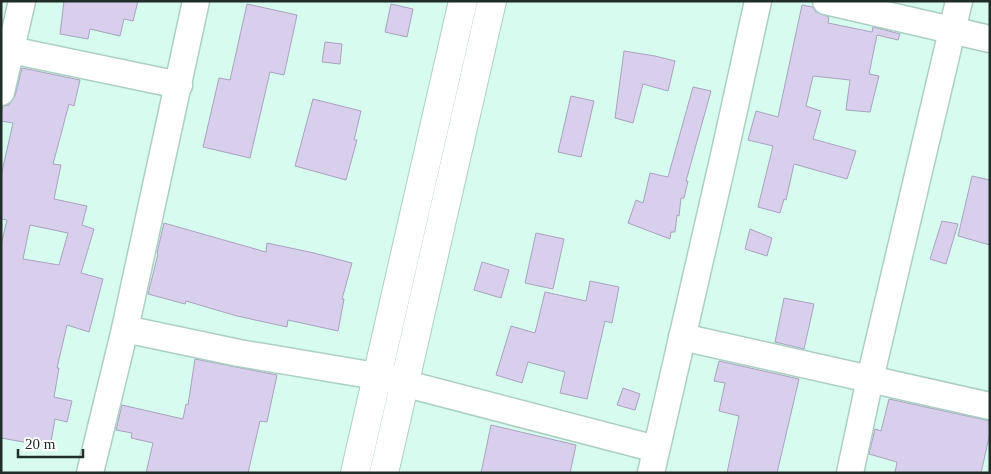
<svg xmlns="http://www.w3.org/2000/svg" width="991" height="474" font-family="'Times New Roman',serif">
  <rect width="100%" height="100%" fill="#d7fbef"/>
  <g fill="#d7cfec" stroke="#a9a2bd" fill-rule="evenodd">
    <path d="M 64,1 L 138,1 L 133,21 L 124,19 L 120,36 L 90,29 L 88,39 L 60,34 Z"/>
    <path d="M 247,4 L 297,15 L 284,75 L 270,72 L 250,158 L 203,147 L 219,78 L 230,80 Z"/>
    <path d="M 391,4 L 413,9 L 407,37 L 385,32 Z"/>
    <path d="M 802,5 L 813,7 L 816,12 L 829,17 L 828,23 L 872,32 L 873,27 L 900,34 L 898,40 L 877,35 L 869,74 L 879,76 L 870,112 L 846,110 L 850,80 L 813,76 L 806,106 L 821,111 L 813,139 L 856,151 L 847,179 L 794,164 L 786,200 L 784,199 L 780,213 L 758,207 L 773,146 L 748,140 L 756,111 L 778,117 Z"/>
    <path d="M 325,42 L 342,44 L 340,64 L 322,62 Z"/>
    <path d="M 624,51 L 655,56 L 675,61 L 668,91 L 643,84 L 633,123 L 615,118 Z"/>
    <path d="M 22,68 L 80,80 L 74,106 L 69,104 L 53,164 L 61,165 L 54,199 L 87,206 L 82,225 L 94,229 L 81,273 L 103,279 L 89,332 L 67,325 L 57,368 L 59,368 L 54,397 L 72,401 L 67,422 L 55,419 L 51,442 L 30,438 L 29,443 L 1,438 L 1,245 L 7,220 L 1,219 L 1,176 L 13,123 L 1,121 L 1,113 L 3,106 L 9,105 L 15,96 ZM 30,225 L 68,233 L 59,265 L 23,259 Z"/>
    <path d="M 693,87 L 711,91 L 686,181 L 688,181 L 684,198 L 681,198 L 679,216 L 677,215 L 675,232 L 671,232 L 670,239 L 628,223 L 636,200 L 643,203 L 650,173 L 668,177 Z"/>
    <path d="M 571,96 L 594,101 L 581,157 L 558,152 Z"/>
    <path d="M 313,99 L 361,111 L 354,140 L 357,140 L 346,180 L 295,166 Z"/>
    <path d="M 972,176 L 990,180 L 990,245 L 958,236 Z"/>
    <path d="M 942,221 L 958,224 L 946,264 L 930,259 Z"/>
    <path d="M 164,223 L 266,252 L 267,243 L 314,253 L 352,263 L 342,299 L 344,299 L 338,331 L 288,320 L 287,327 L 237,316 L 186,301 L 185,304 L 148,294 L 158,254 L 157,253 Z"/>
    <path d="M 750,229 L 772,238 L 767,256 L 745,249 Z"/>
    <path d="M 536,233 L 564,239 L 553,289 L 525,283 Z"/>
    <path d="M 482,262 L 509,270 L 501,298 L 474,290 Z"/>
    <path d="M 590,281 L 619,287 L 612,323 L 605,321 L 587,399 L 560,393 L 565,372 L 528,362 L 522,383 L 496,375 L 511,326 L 535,333 L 545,292 L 586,301 Z"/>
    <path d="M 784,298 L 814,304 L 804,349 L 775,342 Z"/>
    <path d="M 195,359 L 277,375 L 267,422 L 260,421 L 248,473 L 146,473 L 153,443 L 131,438 L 132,433 L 116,430 L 122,405 L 183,419 L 186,404 L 188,405 Z"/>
    <path d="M 719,361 L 799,379 L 777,473 L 727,473 L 739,416 L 719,411 L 725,383 L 714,381 Z"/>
    <path d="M 623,388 L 640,394 L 635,410 L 617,405 Z"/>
    <path d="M 889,399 L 990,421 L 990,433 L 981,473 L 895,473 L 897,462 L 869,454 L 875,429 L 881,431 Z"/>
    <path d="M 491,425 L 576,445 L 570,473 L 481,473 Z"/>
  </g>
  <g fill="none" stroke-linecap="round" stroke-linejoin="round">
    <g stroke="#accec3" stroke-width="29">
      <g id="minor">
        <path d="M 826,1 L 990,39"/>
        <path d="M 1,48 L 179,85"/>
        <path d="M 1,92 L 22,1"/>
        <path d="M 125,329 L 239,353 L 376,376 L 656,449"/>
        <path d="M 682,337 L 990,406"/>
        <path d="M 90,473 L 125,329 L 196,1"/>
        <path d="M 651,473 L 723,160 L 758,1"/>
        <path d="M 850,473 L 870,379 L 959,1"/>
      </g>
    </g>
    <g stroke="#accec3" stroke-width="30">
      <g id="tertiary">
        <path d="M 355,473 L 463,1"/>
        <path d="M 384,473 L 492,1"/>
      </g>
    </g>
    <use href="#minor" stroke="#fff" stroke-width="26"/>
    <use href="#tertiary" stroke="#fff" stroke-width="28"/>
  </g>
  <rect width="991" height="474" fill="none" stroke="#202d29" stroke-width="5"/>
  <path d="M18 449v8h65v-8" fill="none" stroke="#202d29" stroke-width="2.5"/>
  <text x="25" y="449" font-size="15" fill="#202d29" stroke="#ffffff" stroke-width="4" paint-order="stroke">20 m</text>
</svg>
